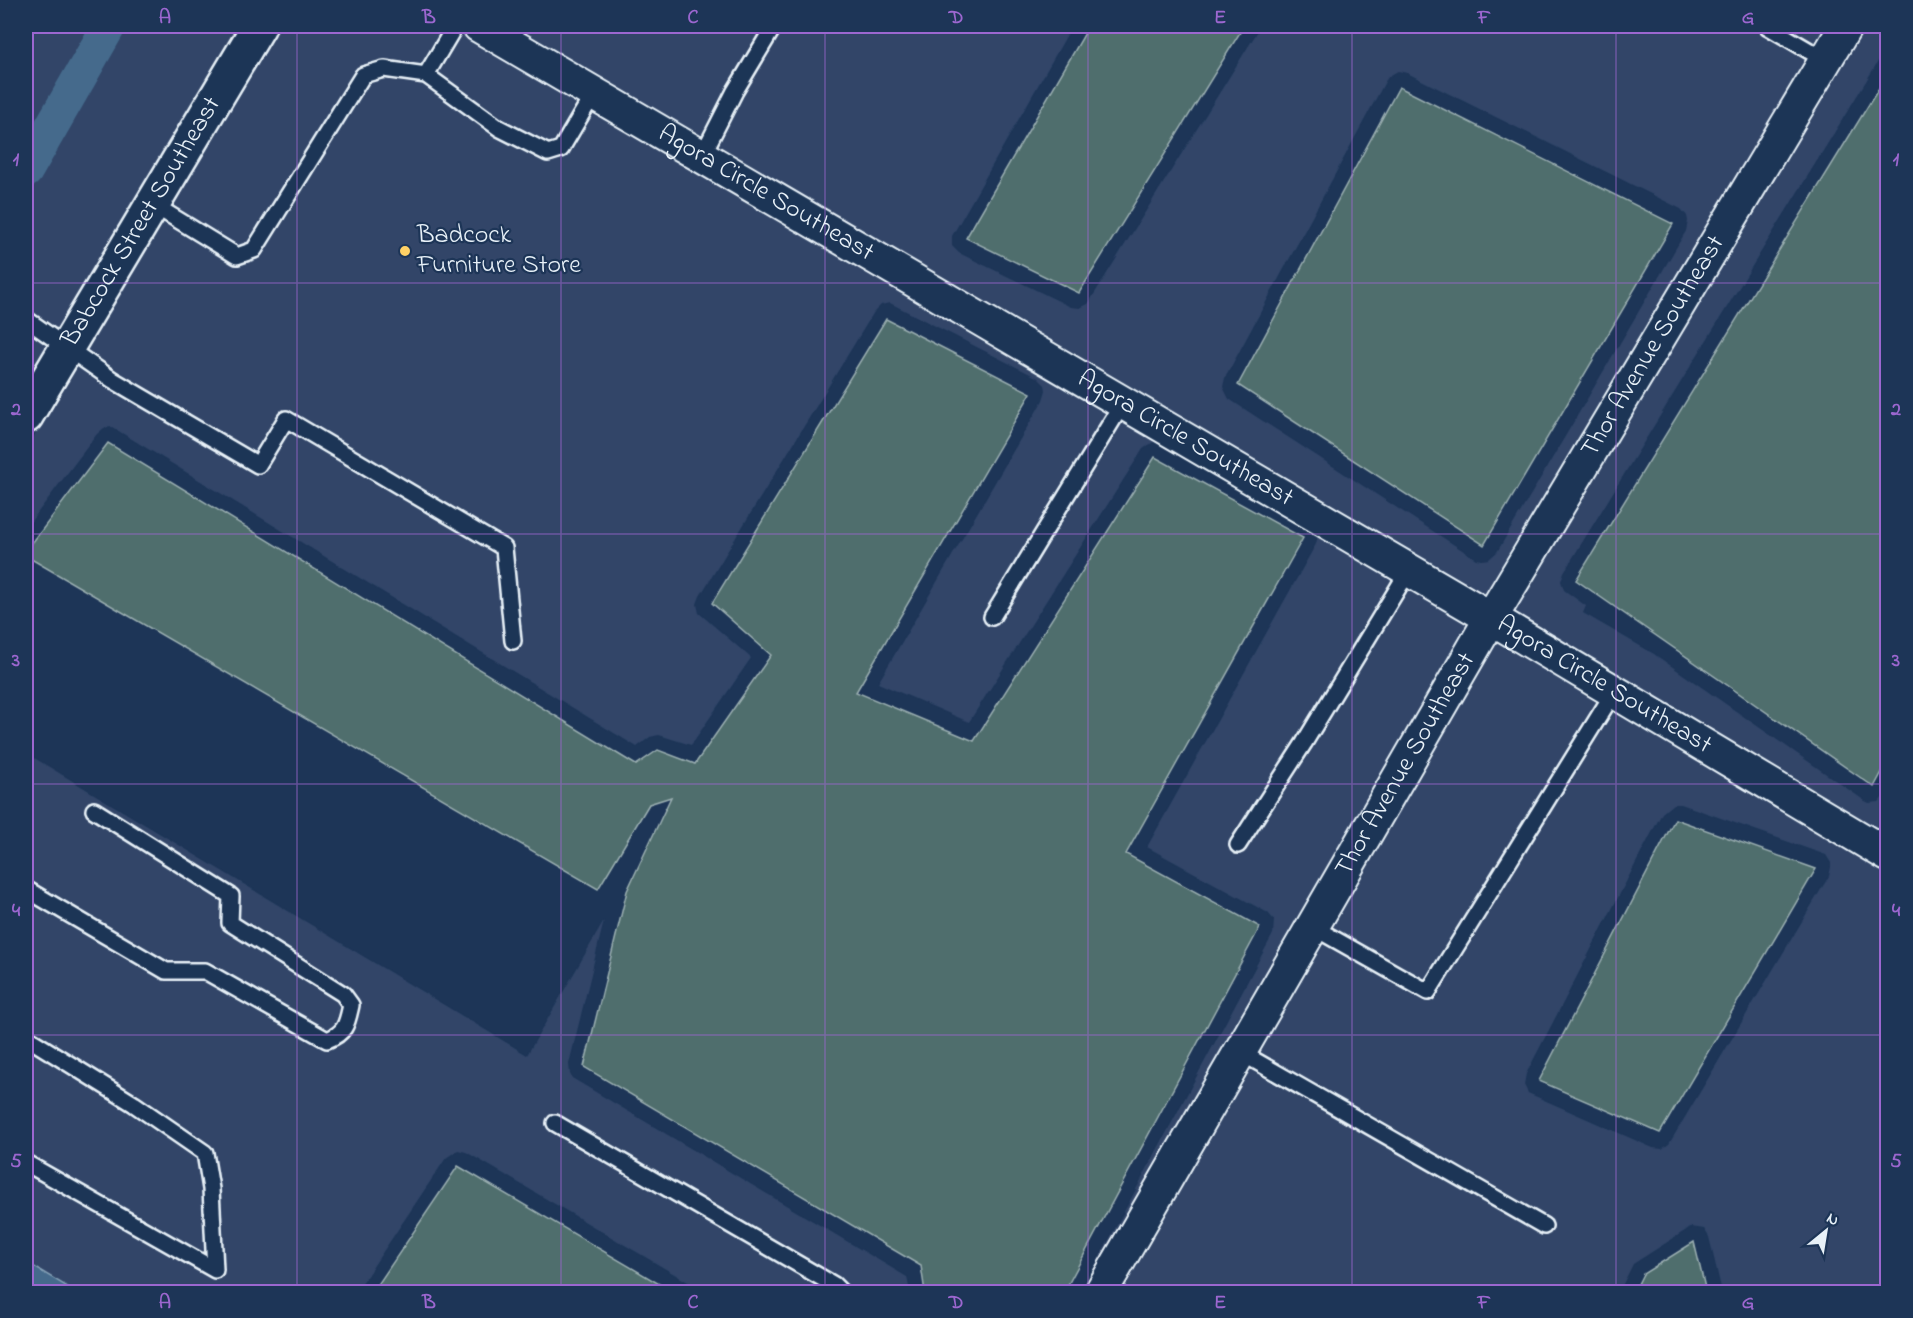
<svg xmlns="http://www.w3.org/2000/svg" width="1913" height="1318" font-family="'Indie Flower',sans-serif">
  <rect width="100%" height="100%" fill="#1d3557"/>
  <filter id="ink" filterUnits="userSpaceOnUse"><feTurbulence type="fractalNoise" baseFrequency=".0167" numOctaves="2"/><feDisplacementMap in="SourceGraphic" scale="12" xChannelSelector="R" yChannelSelector="G"/><feConvolveMatrix kernelMatrix="1 2 1 2 8 2 1 2 1" color-interpolation-filters="sRGB"/></filter>
  <g filter="url(#ink)">
    <g fill="#304568" fill-rule="evenodd">
      <path d="M 26,26 L 239,26 L 26,382 Z"/>
      <path d="M 279,26 L 1072,26 L 952,236 L 952,246 L 959,253 L 1071,307 L 1080,308 L 1088,304 L 1261,26 L 1887,26 L 1887,47 L 1564,572 L 1561,581 L 1564,590 L 1586,606 L 1583,613 L 1654,654 L 1865,801 L 1869,803 L 1879,802 L 1887,792 L 1887,1292 L 1722,1292 L 1709,1237 L 1704,1229 L 1691,1227 L 1633,1264 L 1619,1292 L 1081,1292 L 1273,934 L 1274,920 L 1268,913 L 1147,847 L 1316,544 L 1318,535 L 1163,443 L 1155,441 L 1143,449 L 969,722 L 878,683 L 1043,400 L 1046,390 L 1045,385 L 1038,378 L 890,303 L 881,305 L 874,312 L 700,596 L 697,604 L 699,613 L 751,658 L 691,745 L 659,735 L 650,737 L 637,747 L 112,427 L 104,428 L 97,434 L 26,528 L 26,449 ZM 1398,71 L 1407,73 L 1681,209 L 1687,216 L 1688,221 L 1686,231 L 1497,552 L 1489,559 L 1482,560 L 1476,559 L 1229,399 L 1223,387 L 1225,378 L 1386,80 L 1389,76 ZM 1673,804 L 1681,804 L 1826,855 L 1831,863 L 1831,867 L 1829,876 L 1669,1144 L 1662,1149 L 1653,1148 L 1528,1093 L 1524,1085 L 1526,1074 L 1662,813 Z"/>
      <path d="M 26,753 L 527,1055 L 604,921 L 569,1064 L 570,1074 L 572,1078 L 907,1277 L 910,1292 L 705,1292 L 466,1152 L 458,1150 L 446,1158 L 356,1292 L 76,1292 L 26,1262 Z"/>
    </g>
    <g fill="#506e6d" stroke="#9cb0b2" stroke-width="1.5">
      <path d="M 1089,26 L 1244,26 L 1079,293 L 966,238 Z"/>
      <path d="M 1887,75 L 1888,761 L 1874,787 L 1576,580 Z"/>
      <path d="M 1399,87 L 1673,224 L 1484,545 L 1238,385 Z"/>
      <path d="M 886,319 L 1031,393 L 856,692 L 974,741 L 1155,457 L 1303,538 L 1126,854 L 1260,927 L 1064,1292 L 925,1292 L 921,1266 L 584,1067 L 627,891 L 671,797 L 649,804 L 598,889 L 26,556 L 26,551 L 108,443 L 636,765 L 658,750 L 695,764 L 771,655 L 712,603 Z"/>
      <path d="M 1675,819 L 1816,869 L 1660,1133 L 1539,1081 Z"/>
      <path d="M 458,1166 L 673,1292 L 373,1292 Z"/>
      <path d="M 1694,1242 L 1706,1292 L 1634,1292 L 1643,1274 Z"/>
    </g>
    <path fill="#446b8c" stroke="#86a1b7" stroke-width="1.5" d="M 26,1262 L 76,1292 L 26,1292 Z"/>
    <g fill="none" stroke-linecap="round" stroke-linejoin="round">
      <path stroke="#446b8c" stroke-width="34" d="M 26,171 L 109,26"/>
      <g stroke="#e8f1f8" stroke-width="20">
        <g id="service">
          <path d="M 1767,26 L 1825,60"/>
          <path d="M 426,75 L 455,26"/>
          <path d="M 702,156 L 735,91 L 774,26"/>
          <path d="M 152,204 L 237,256 L 254,250 L 363,75 L 384,69 L 426,75 L 499,128 L 548,153 L 561,149 L 594,93"/>
          <path d="M 26,319 L 113,380 L 258,465 L 286,419 L 504,548 L 513,641"/>
          <path d="M 992,617 L 1123,403"/>
          <path d="M 1238,845 L 1304,743 L 1409,570"/>
          <path d="M 26,889 L 166,971 L 205,971 L 327,1040 C 346,1033 347,1023 351,1005 L 343,994 L 230,923 L 231,896 L 94,810"/>
          <path d="M 1313,927 L 1428,992 L 1614,692"/>
          <path d="M 26,1037 L 134,1104 L 205,1153 L 211,1189 L 215,1270 L 26,1163"/>
          <path d="M 1240,1052 L 1544,1226"/>
          <path d="M 555,1123 L 834,1285 L 841,1292"/>
        </g>
      </g>
      <g stroke="#e8f1f8" stroke-width="36">
        <g id="minor">
          <path id="s1" d="M 479,26 L 1491,618 L 1888,855"/>
          <path id="s2" d="M 1101,1292 L 1491,618 L 1846,26"/>
        </g>
      </g>
      <g stroke="#e8f1f8" stroke-width="38">
        <g id="secondary">
          <path id="s3" d="M 26,416 L 259,26"/>
        </g>
      </g>
      <use href="#service" stroke="#1d3557" stroke-width="15"/>
      <use href="#minor" stroke="#1d3557" stroke-width="32"/>
      <use href="#secondary" stroke="#1d3557" stroke-width="33"/>
    </g>
  </g>
  <path fill="none" stroke="#9c67d0" stroke-width="1.5" stroke-opacity="0.55" d="M 297,26 L 297,1292M 561,26 L 561,1292M 825,26 L 825,1292M 1088,26 L 1088,1292M 1352,26 L 1352,1292M 1616,26 L 1616,1292M 26,283 L 1888,283M 26,534 L 1888,534M 26,784 L 1888,784M 26,1035 L 1888,1035"/>
  <circle fill="#ffd166" stroke="#1d3557" stroke-width="2" cx="405" cy="251" r="6"/>
  <g text-anchor="middle" dominant-baseline="central" stroke-width="4.5" stroke-linejoin="round" paint-order="stroke">
    <g font-size="26" fill="#e8f1f8" stroke="#1d3557">
      <text stroke="none"><textPath href="#s1" startOffset="332">Agora Circle Southeast</textPath></text>
      <text stroke="none"><textPath href="#s3" startOffset="226">Babcock Street Southeast</textPath></text>
      <text stroke="none"><textPath href="#s2" startOffset="1095">Thor Avenue Southeast</textPath></text>
      <text stroke="none"><textPath href="#s1" startOffset="818">Agora Circle Southeast</textPath></text>
      <text stroke="none"><textPath href="#s1" startOffset="1304">Agora Circle Southeast</textPath></text>
      <text stroke="none"><textPath href="#s2" startOffset="609">Thor Avenue Southeast</textPath></text>
    </g>
    <g font-size="26" fill="#e8f1f8" stroke="#1d3557" text-anchor="start">
      <text x="417" y="236">Badcock<tspan x="417" dy="30">Furniture Store</tspan></text>
    </g>
  </g>
  <rect width="1913" height="1318" fill="none" stroke="#1d3557" stroke-width="66"/>
  <g transform="translate(1826 1231) rotate(30)" stroke="#1d3557" stroke-width="4.5" paint-order="stroke">
  <path d="M0-4.5L10 22L0 15L-10 22Z" fill="#e8f1f8"/>
  <text y="-9" font-size="16" font-weight="bold" text-anchor="middle" fill="#e8f1f8">N</text>
  </g>
  <rect x="33" y="33" width="1847" height="1252" fill="none" stroke="#9c67d0" stroke-width="2"/>
  <g font-size="20" text-anchor="middle" font-weight="bold" fill="#9c67d0">
    <text x="165" y="23">A</text>
    <text x="429" y="23">B</text>
    <text x="693" y="23">C</text>
    <text x="956" y="23">D</text>
    <text x="1220" y="23">E</text>
    <text x="1484" y="23">F</text>
    <text x="1748" y="23">G</text>
    <text x="16" y="165">1</text>
    <text x="1896" y="165">1</text>
    <text x="16" y="415">2</text>
    <text x="1896" y="415">2</text>
    <text x="16" y="666">3</text>
    <text x="1896" y="666">3</text>
    <text x="16" y="916">4</text>
    <text x="1896" y="916">4</text>
    <text x="16" y="1167">5</text>
    <text x="1896" y="1167">5</text>
    <text x="165" y="1308">A</text>
    <text x="429" y="1308">B</text>
    <text x="693" y="1308">C</text>
    <text x="956" y="1308">D</text>
    <text x="1220" y="1308">E</text>
    <text x="1484" y="1308">F</text>
    <text x="1748" y="1308">G</text>
  </g>
</svg>
